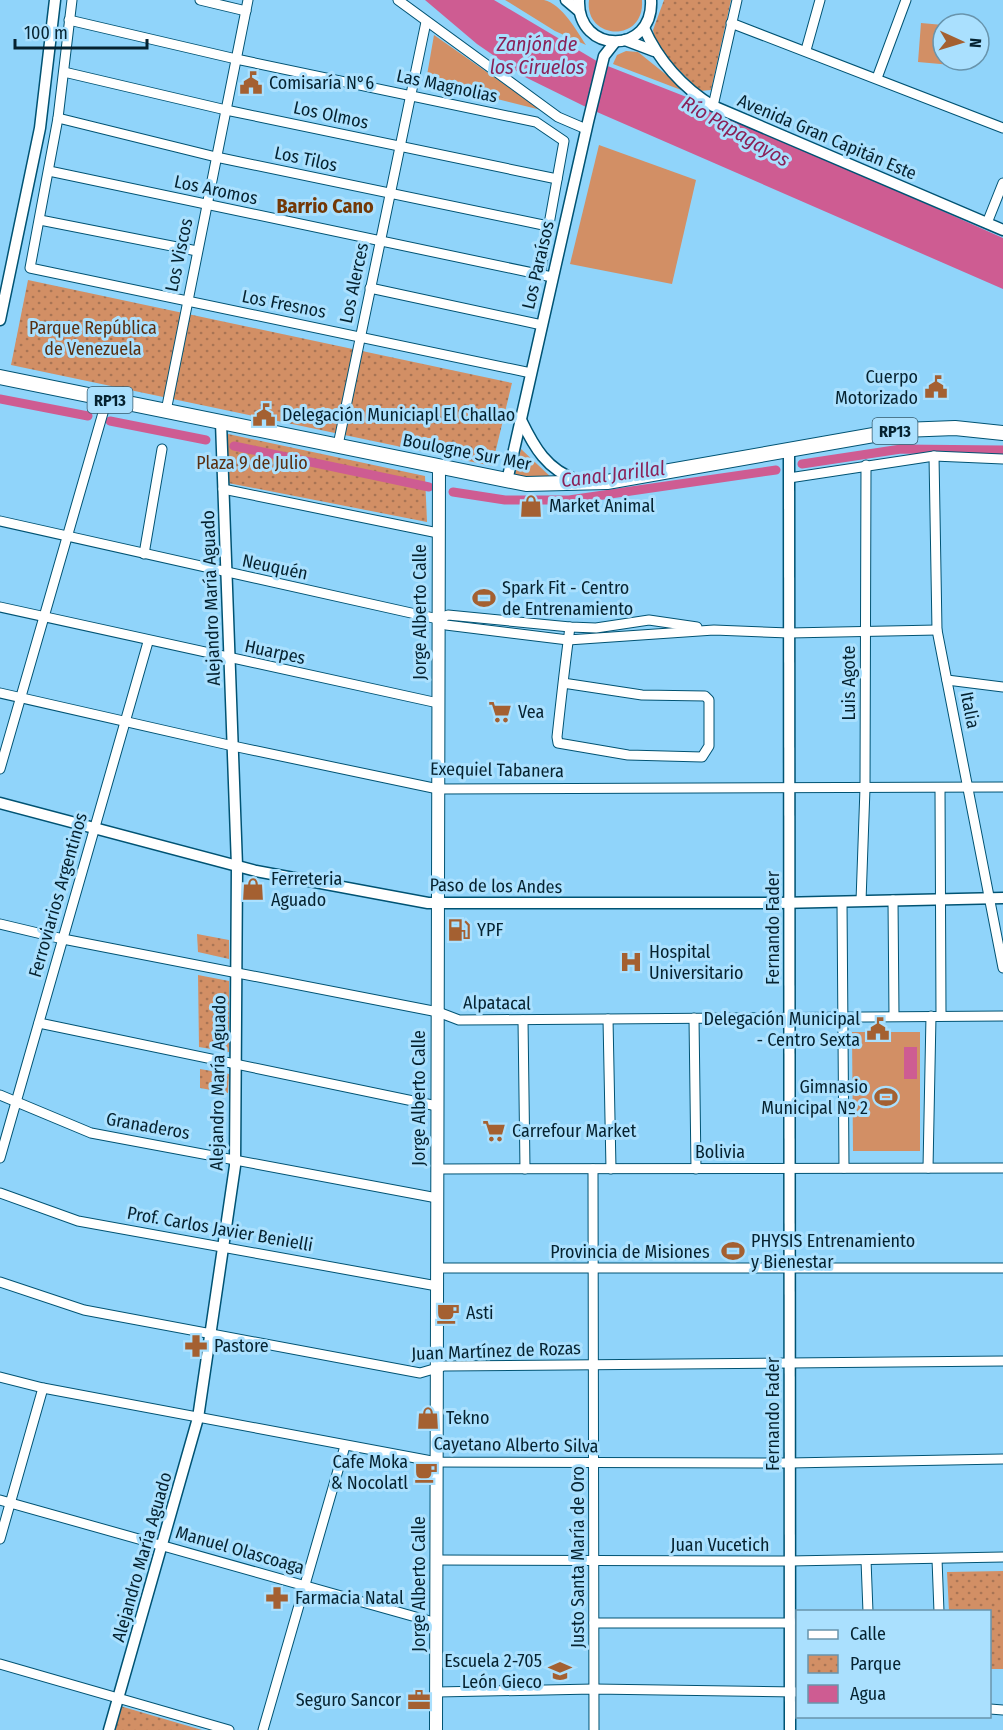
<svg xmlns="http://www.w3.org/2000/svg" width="1003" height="1730" font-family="'Fira Sans Condensed',sans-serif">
  <defs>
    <pattern id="park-dots" width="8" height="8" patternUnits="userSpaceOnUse" patternTransform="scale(1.5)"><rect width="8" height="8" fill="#d28f65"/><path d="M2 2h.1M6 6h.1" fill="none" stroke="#a87454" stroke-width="1.8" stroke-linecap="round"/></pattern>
  </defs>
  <rect width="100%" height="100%" fill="#90d4fa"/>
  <g fill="#d28f65">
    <path d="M 505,0 C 517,0 532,0 544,0 C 562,4 577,31 586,45 L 555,31 Z"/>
    <path d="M 589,0 L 642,0 C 645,44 584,40 589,0 Z"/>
    <path d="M 921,23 L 943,25 L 943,60 L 974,60 L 974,67 L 918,62 Z"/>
    <path d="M 434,35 L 541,110 L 426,81 Z"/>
    <path d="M 626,51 L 638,52 L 689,93 L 613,64 L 617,55 Z"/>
    <path d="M 599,145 L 696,180 L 672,284 L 570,264 Z"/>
    <path d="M 521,449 L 554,480 L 514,478 Z"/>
    <path d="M 852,1032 L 920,1032 L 920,1151 L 853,1151 Z"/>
  </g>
  <g fill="url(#park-dots)">
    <path d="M 664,0 L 731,0 L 711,90 L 700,91 L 658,49 L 653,30 Z"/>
    <path d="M 28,280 L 512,383 L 492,466 L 11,365 Z"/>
    <path d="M 228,434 L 425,476 L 427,522 L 228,483 Z"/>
    <path d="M 197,934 L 229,940 L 229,959 L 198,952 Z"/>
    <path d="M 198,975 L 229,981 L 229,1052 L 199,1047 Z"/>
    <path d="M 200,1069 L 229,1074 L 228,1093 L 200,1088 Z"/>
    <path d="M 1003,1571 L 1003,1669 L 990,1669 L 990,1612 L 949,1611 L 947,1572 Z"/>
    <path d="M 120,1706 L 202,1730 L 113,1730 Z"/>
  </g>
  <g fill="#ce5c92">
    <path d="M 425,0 L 494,0 L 600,63 L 689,98 L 1003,238 L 1003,289 L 590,109 L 525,77 L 477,44 Z"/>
    <rect x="904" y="1047" width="13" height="32"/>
  </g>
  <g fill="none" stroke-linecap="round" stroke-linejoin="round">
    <g stroke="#ce5c92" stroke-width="9">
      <path d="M 0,399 L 88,416"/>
      <path d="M 110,421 L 206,440"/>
      <path d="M 234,446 L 429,487"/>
      <path d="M 802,464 L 901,449 L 1003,450"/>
      <path d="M 453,492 L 505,500 L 569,500 L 776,470"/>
    </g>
    <g stroke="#005373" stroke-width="11">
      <g id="minor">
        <path d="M 72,0 L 58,118 L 30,268 L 531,373"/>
        <path d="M 200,0 L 246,11"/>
        <path d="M 398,0 L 558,117 L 586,129"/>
        <path d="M 69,20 L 236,59 L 536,122 L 564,141 L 540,274"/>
        <path d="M 731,23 L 1003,128"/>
        <path d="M 806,50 L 820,0"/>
        <path d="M 64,72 L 226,110 L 557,179"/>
        <path d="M 877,78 L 906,0"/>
        <path d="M 713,106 L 737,0"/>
        <path d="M 58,118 L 216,157 L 548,226"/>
        <path d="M 49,171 L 552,277"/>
        <path d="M 40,220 L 197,251"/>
        <path d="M 987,223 L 1003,183"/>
        <path d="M 370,288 L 542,325"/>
        <path d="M 166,411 L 248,0"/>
        <path d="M 338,445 L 426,22"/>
        <path d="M 934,456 L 937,630 L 1003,968"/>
        <path d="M 789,478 L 934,456 L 1003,459"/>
        <path d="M 223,489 L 438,533"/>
        <path d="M 0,521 L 438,619 L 446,625 L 568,640 L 714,630 L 789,633 L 937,630"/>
        <path d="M 144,554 L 162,449"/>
        <path d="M 0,607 L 438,703"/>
        <path d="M 438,619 L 448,615 L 570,627 L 596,628 L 649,620 L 697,627"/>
        <path d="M 947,680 L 1003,687"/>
        <path d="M 563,683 L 642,695 L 705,696 L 709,700 L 709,746 L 702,757 L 628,755 L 558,743 L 557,737 C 561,700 565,664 570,627"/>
        <path d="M 0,693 L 233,746 L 438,789 L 1003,787"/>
        <path d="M 0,769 L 107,399"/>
        <path d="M 940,788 L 941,1016"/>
        <path d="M 893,900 L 894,1016"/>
        <path d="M 861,901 L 865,788 L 866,465"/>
        <path d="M 842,902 L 844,1168"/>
        <path d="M 0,924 L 63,939 L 438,1012 L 459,1020 L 1003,1016"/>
        <path d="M 694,1018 L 696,1169"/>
        <path d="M 608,1019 L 611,1169"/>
        <path d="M 523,1020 L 525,1169"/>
        <path d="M 39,1023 L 437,1106"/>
        <path d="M 0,1095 L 91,1133 L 437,1198"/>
        <path d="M 0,1158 L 148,642"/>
        <path d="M 928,1168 L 931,1016"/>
        <path d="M 437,1169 L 1003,1168"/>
        <path d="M 593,1169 L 594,1730"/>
        <path d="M 0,1193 L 78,1221 L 437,1286"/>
        <path d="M 437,1268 L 1003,1268"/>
        <path d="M 0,1282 L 84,1310 L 420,1373 L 444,1366 L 1003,1361"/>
        <path d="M 0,1377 L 43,1388 L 437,1462 L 789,1463 L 1003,1459"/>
        <path d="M 0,1500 L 437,1623"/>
        <path d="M 0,1539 L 43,1388"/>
        <path d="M 937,1559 L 939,1612"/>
        <path d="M 437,1560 L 790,1561 L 1003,1557"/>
        <path d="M 866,1560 L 868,1612"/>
        <path d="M 594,1623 L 790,1623"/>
        <path d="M 0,1664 L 229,1730"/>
        <path d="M 437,1692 L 594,1689 L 798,1692"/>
        <path d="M 990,1709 L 1003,1710"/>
        <path d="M 263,1730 L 345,1446"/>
      </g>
    </g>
    <g stroke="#005373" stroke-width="13">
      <g id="tertiary">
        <path d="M 566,0 L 579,11"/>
        <path d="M 579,0 C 577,55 654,55 651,0"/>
        <path d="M 644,28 C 658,60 683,88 713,106 L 1003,230"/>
        <path d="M 625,40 L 654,51"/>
        <path d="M 0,320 L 40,128 L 55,0"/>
        <path d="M 521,420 C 534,447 547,470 577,480"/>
        <path d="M 789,450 L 790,1730"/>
        <path d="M 507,481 L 588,122 L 604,56 L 615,42"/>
        <path d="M 0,803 L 256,871 L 428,903 L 778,903 L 1003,898"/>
        <path d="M 109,1730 L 198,1418 L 235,1166 L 237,866 L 221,422"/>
      </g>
    </g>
    <g stroke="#005373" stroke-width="14">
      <path id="secondary" d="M 436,1730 L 439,466"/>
    </g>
    <g stroke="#005373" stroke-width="16">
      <path id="primary" d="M 0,377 L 526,484 L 607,482 L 902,430 L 955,428 L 1003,433"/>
    </g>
    <use href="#minor" stroke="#fff" stroke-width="9"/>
    <use href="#tertiary" stroke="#fff" stroke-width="10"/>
    <use href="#secondary" stroke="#fff" stroke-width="12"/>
    <use href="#primary" stroke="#fff" stroke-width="14"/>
  </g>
  <defs>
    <g id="civic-bare" transform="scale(1.8)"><path d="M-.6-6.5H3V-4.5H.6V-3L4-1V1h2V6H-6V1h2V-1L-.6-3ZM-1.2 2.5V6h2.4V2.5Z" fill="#a46031" stroke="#aae0fe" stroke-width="2.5" paint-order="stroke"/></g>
    <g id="shop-bare" transform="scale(1.8)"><path d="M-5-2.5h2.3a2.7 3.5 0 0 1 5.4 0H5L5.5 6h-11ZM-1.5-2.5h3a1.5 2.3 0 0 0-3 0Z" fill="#a46031" stroke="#aae0fe" stroke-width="2.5" paint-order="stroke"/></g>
    <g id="stadium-bare" transform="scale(1.8)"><path d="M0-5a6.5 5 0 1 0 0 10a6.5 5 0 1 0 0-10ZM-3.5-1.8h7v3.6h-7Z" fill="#a46031" stroke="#aae0fe" stroke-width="2.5" paint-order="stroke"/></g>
    <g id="supermarket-bare" transform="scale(1.8)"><path d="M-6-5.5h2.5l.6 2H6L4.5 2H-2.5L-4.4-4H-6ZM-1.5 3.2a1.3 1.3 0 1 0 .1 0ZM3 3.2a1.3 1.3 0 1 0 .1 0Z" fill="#a46031" stroke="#aae0fe" stroke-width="2.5" paint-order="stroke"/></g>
    <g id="fuel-bare" transform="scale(1.8)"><path d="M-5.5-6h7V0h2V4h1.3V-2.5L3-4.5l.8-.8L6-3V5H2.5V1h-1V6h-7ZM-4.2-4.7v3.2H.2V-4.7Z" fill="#a46031" stroke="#aae0fe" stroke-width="2.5" paint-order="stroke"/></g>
    <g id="hospital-bare" transform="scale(1.8)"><path d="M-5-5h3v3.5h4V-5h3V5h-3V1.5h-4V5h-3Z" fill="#a46031" stroke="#aae0fe" stroke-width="2.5" paint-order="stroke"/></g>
    <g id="cafe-bare" transform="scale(1.8)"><path d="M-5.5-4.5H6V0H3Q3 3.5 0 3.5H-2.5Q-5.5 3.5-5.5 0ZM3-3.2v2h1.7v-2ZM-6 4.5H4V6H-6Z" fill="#a46031" stroke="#aae0fe" stroke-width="2.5" paint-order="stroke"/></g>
    <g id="pharmacy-bare" transform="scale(1.8)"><path d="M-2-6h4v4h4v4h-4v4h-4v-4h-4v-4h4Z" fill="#a46031" stroke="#aae0fe" stroke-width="2.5" paint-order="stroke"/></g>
    <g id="school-bare" transform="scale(1.8)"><path d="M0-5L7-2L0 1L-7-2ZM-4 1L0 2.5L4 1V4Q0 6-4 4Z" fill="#a46031" stroke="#aae0fe" stroke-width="2.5" paint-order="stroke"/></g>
    <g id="office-bare" transform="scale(1.8)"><path d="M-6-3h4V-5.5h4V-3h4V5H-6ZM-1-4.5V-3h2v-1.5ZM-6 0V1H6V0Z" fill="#a46031" stroke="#aae0fe" stroke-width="2.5" paint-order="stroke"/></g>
  </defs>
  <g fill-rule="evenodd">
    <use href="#civic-bare" x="251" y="83"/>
    <use href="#civic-bare" x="936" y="387"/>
    <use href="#civic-bare" x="264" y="415"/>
    <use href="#shop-bare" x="531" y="506"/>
    <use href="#stadium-bare" x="484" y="598"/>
    <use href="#supermarket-bare" x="500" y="712"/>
    <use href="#shop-bare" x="253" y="889"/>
    <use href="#fuel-bare" x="459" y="930"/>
    <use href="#hospital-bare" x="631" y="962"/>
    <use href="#civic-bare" x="878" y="1029"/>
    <use href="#stadium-bare" x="886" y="1097"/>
    <use href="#supermarket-bare" x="494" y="1131"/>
    <use href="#stadium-bare" x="733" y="1251"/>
    <use href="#cafe-bare" x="448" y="1313"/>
    <use href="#pharmacy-bare" x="196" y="1346"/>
    <use href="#shop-bare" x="428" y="1418"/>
    <use href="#cafe-bare" x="426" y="1472"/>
    <use href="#pharmacy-bare" x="277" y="1598"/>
    <use href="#school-bare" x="560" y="1671"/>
    <use href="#office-bare" x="419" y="1700"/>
  </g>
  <g text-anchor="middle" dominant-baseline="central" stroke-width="6" stroke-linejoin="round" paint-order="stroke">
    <g fill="#aae0fe" stroke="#365b6e" stroke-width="1.5">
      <rect x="87.5" y="387" width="45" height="26" rx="4.5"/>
      <rect x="872.5" y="418" width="45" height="26" rx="4.5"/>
    </g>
    <g font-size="16" font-weight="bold" fill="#052230">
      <text x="110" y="400">RP13</text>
      <text x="895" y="431">RP13</text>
    </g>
    <g font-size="18" fill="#052230" stroke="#aae0fe" text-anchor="start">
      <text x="269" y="83">Comisaría N°6</text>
      <text x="918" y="377" text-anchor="end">Cuerpo<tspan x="918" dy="21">Motorizado</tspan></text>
      <text x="282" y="415">Delegación Municiapl El Challao</text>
      <text x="549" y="506">Market Animal</text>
      <text x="502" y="588">Spark Fit - Centro<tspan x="502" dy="21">de Entrenamiento</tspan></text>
      <text x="518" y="712">Vea</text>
      <text x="271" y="879">Ferreteria<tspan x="271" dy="21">Aguado</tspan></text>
      <text x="477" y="930">YPF</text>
      <text x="649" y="952">Hospital<tspan x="649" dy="21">Universitario</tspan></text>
      <text x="860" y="1019" text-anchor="end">Delegación Municipal<tspan x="860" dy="21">- Centro Sexta</tspan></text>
      <text x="868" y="1087" text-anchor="end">Gimnasio<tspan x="868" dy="21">Municipal Nº 2</tspan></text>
      <text x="512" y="1131">Carrefour Market</text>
      <text x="751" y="1241">PHYSIS Entrenamiento<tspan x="751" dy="21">y Bienestar</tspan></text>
      <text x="466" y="1313">Asti</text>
      <text x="214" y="1346">Pastore</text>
      <text x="446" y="1418">Tekno</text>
      <text x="408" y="1462" text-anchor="end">Cafe Moka<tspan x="408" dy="21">&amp; Nocolatl</tspan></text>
      <text x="295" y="1598">Farmacia Natal</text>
      <text x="542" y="1661" text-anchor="end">Escuela 2-705<tspan x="542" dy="21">León Gieco</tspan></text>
      <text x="401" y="1700" text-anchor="end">Seguro Sancor</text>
    </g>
    <g font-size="18" fill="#052230" stroke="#aae0fe">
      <text transform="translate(447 86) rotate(12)">Las Magnolias</text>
      <text transform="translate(331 115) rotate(12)">Los Olmos</text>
      <text transform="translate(827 137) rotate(23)">Avenida Gran Capitán Este</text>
      <text transform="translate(306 159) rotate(12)">Los Tilos</text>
      <text transform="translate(216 190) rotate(12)">Los Aromos</text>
      <text transform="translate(179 255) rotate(-78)">Los Viscos</text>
      <text transform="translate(538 265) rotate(-77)">Los Paraísos</text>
      <text transform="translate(354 283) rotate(-78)">Los Alerces</text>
      <text transform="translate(284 304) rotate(11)">Los Fresnos</text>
      <text transform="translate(467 452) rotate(11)">Boulogne Sur Mer</text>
      <text transform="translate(275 567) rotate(12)">Neuquén</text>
      <text transform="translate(211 598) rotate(-92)">Alejandro María Aguado</text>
      <text transform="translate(420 612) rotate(-90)">Jorge Alberto Calle</text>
      <text transform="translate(275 652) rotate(12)">Huarpes</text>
      <text transform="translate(849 683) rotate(-90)">Luis Agote</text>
      <text transform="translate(970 710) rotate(79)">Italia</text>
      <text transform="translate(497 770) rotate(1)">Exequiel Tabanera</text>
      <text transform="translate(496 886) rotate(1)">Paso de los Andes</text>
      <text transform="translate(58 895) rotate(-74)">Ferroviarios Argentinos</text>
      <text transform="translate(773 928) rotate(-90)">Fernando Fader</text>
      <text transform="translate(497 1003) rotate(1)">Alpatacal</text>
      <text transform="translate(218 1083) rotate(-89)">Alejandro María Aguado</text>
      <text transform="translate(419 1098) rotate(-90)">Jorge Alberto Calle</text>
      <text transform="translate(148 1126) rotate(10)">Granaderos</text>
      <text x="720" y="1152">Bolivia</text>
      <text transform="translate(220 1229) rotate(10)">Prof. Carlos Javier Benielli</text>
      <text x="630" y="1252">Provincia de Misiones</text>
      <text transform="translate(496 1351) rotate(-2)">Juan Martínez de Rozas</text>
      <text transform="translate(773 1414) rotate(-90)">Fernando Fader</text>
      <text transform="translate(516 1445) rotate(1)">Cayetano Alberto Silva</text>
      <text x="720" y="1545">Juan Vucetich</text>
      <text transform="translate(240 1550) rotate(16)">Manuel Olascoaga</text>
      <text transform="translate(142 1557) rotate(-74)">Alejandro María Aguado</text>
      <text transform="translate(578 1557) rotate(-90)">Justo Santa María de Oro</text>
      <text transform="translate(419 1584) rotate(-90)">Jorge Alberto Calle</text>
    </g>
    <g font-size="18" fill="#592f11" stroke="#aae0fe">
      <text x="93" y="328">Parque República<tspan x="93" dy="21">de Venezuela</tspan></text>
      <text x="252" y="463">Plaza 9 de Julio</text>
    </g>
    <g font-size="20" font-style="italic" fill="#8a2158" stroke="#aae0fe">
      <text x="537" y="44">Zanjón de<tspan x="537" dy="23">los Ciruelos</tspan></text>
      <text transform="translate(736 131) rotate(30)">Río Papagayos</text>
      <text transform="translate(613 474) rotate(-7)">Canal Jarillal</text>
    </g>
    <g font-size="20" font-weight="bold" fill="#733806" stroke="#aae0fe">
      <text x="325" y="206">Barrio Cano</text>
    </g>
  </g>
  <rect x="796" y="1610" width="195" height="108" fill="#aae0fe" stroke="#6894ac" stroke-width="1.5"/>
  <rect x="808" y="1630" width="30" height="9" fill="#ffffff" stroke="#6894ac" stroke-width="1.5"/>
  <text x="850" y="1640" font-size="18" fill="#052230">Calle</text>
  <rect x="808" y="1655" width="30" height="18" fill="url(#park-dots)" stroke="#6894ac" stroke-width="1.5"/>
  <text x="850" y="1670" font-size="18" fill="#052230">Parque</text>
  <rect x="808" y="1685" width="30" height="18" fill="#ce5c92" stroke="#6894ac" stroke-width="1.5"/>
  <text x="850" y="1700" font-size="18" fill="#052230">Agua</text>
  <g transform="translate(961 42) rotate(94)"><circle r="28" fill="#aae0fe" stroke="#6894ac" stroke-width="1.5"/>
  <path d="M0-4.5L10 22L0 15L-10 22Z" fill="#a46031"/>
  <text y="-9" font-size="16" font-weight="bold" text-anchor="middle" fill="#052230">N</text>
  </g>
  <path d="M15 39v9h132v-9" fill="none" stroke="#052230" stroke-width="3"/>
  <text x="24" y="39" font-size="18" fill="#052230" stroke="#aae0fe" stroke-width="4.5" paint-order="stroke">100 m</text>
</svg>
